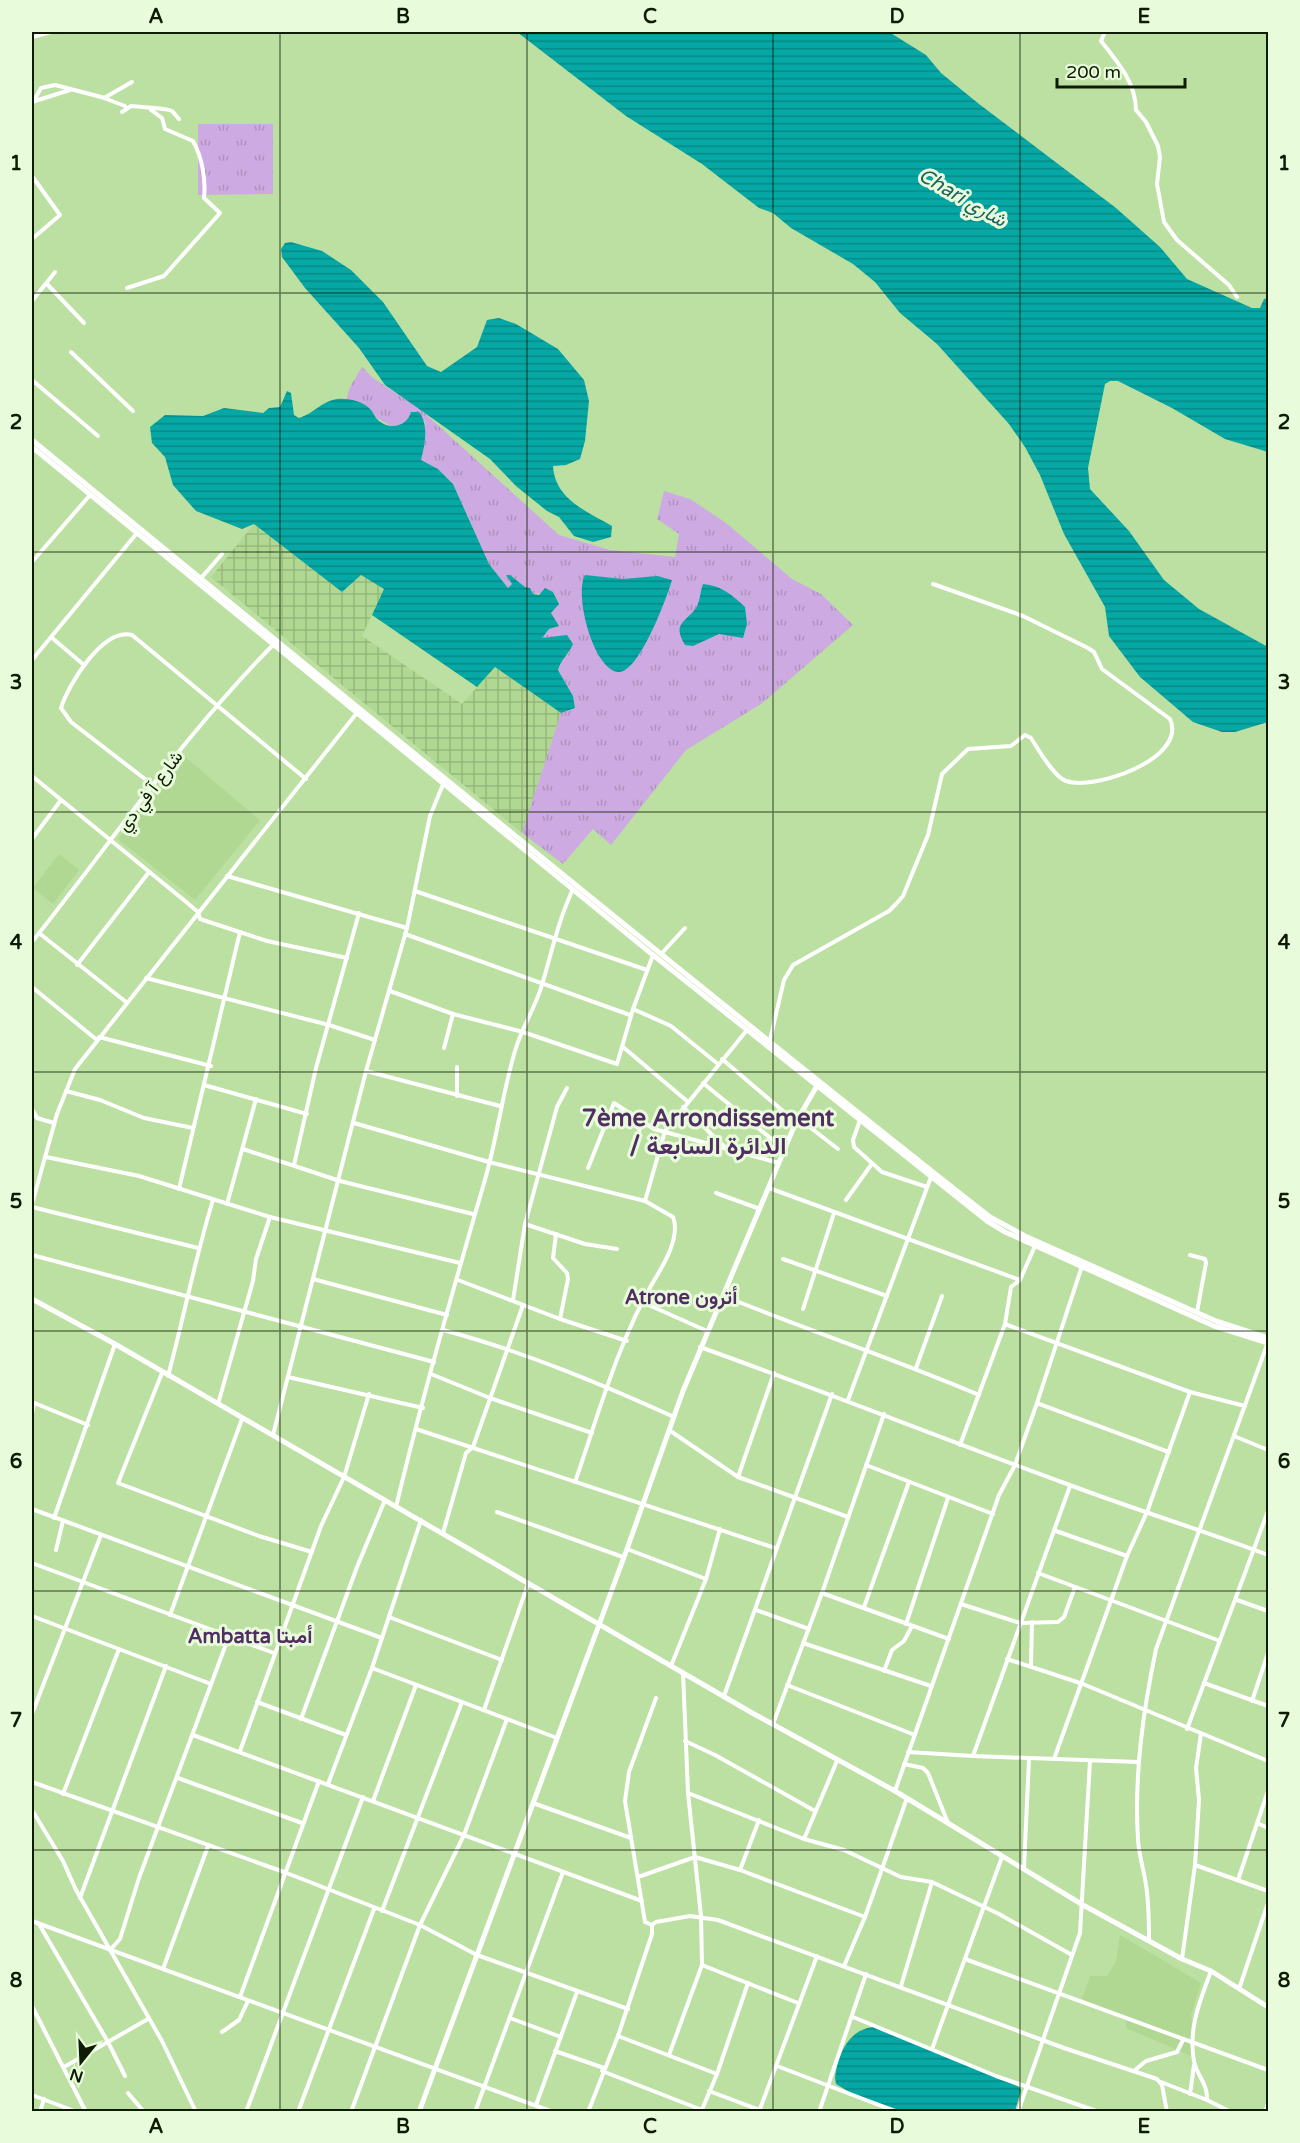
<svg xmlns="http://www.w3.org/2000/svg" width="1300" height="2143" font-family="'Varela Round',Vazirmatn,sans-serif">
  <defs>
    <pattern id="industrial-grid" width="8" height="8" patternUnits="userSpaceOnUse" patternTransform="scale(1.5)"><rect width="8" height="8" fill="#b0d892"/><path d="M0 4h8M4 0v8" fill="none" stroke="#96b97c"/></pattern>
    <pattern id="grass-tufts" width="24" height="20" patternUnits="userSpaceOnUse" patternTransform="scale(1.5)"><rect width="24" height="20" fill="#cdaae1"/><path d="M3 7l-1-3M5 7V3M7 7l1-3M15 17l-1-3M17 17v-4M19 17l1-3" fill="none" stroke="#af92c0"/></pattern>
    <pattern id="water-rules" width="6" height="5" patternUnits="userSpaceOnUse" patternTransform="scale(1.5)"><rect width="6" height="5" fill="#06a8a5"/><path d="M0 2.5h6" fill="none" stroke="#068884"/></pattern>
  </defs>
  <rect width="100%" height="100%" fill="#bbe0a1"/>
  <g fill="#b0d892">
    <path d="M 184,756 L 260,820 L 195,900 L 118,839 L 156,789 Z"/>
    <path d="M 59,854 L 79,870 L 53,904 L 33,888 Z"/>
    <path d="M 1120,1935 L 1201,1983 L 1191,2015 L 1196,2058 L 1126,2028 L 1126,2017 L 1082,1999 L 1090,1976 L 1107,1976 L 1116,1961 Z"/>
  </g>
  <path fill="url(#industrial-grid)" d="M 254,524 L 342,592 L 361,574 L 384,589 L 362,636 L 462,704 L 495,667 L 561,713 L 522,833 L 211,577 Z"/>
  <g fill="url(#grass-tufts)">
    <path d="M 198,124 L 273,124 L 273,194 L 198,195 Z"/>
    <path d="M 362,367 L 373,378 L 421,410 L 559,535 L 610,550 L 675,557 L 679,534 L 657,519 L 664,491 L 690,499 L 726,523 L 792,579 L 821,594 L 853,625 L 761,704 L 686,750 L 611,845 L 593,829 L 563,864 L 522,833 L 561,713 L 575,708 L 573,696 L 558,670 L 561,660 L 570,652 L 541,639 L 554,618 L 551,613 L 559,603 L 553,592 L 533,594 L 510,575 L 506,575 L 512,584 L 508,588 L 489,564 L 453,484 L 438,469 L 421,460 L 425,421 L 409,420 L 402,425 L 391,426 L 346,400 L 350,387 Z"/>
  </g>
  <g fill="url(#water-rules)">
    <path d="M 517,32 L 889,32 L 926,55 L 941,73 L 979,104 L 1116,208 L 1160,247 L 1187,279 L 1252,308 L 1260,308 L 1264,299 L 1268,298 L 1268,452 L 1225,439 L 1172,408 L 1118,381 L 1110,381 L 1105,384 L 1088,468 L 1090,489 L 1129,531 L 1164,580 L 1199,609 L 1268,647 L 1268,722 L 1235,732 L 1222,732 L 1193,722 L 1140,677 L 1109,636 L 1105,607 L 1064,534 L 1040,475 L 1025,447 L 1009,424 L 937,344 L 900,313 L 875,282 L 853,264 L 791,228 L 773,213 L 759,208 L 702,164 L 626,116 Z"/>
    <path d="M 291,242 L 322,251 L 351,270 L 383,302 L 427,366 L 441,372 L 477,347 L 487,320 L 499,318 L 516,324 L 558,349 L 584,380 L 589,401 L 585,441 L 580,459 L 566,465 L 553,466 C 555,499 586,511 612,526 L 611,537 L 593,542 L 574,536 L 559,517 L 547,511 L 516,486 L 490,459 L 385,385 L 359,348 L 305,288 L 282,257 L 281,249 L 285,243 Z"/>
    <path d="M 287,391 L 291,393 L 294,415 L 299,418 C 313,414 322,401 337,399 C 347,398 362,401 369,408 C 373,411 374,416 377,419 C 388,431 407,427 411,412 L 419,412 C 429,425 425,444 421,460 L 438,469 L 453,484 L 489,564 L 508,588 L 512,584 L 506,575 L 510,575 L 525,587 L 530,588 L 533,594 L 539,595 L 545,588 L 553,592 L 559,604 L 551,613 L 559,626 L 549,629 L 542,638 L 567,635 L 573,644 C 569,654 561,659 558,670 L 573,696 L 575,708 L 561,713 L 495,667 L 477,687 L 372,615 L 384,589 L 361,575 L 342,592 L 254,524 L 242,529 L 196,511 L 173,485 L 165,457 L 152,443 L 150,427 L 165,415 L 203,416 L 224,408 L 263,413 L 269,408 L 280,407 Z"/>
    <path d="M 585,575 L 623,579 L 657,576 L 672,580 C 667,597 639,674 618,672 C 593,669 574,594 585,575 Z"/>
    <path d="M 703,584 C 722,586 731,594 745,607 L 747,624 L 743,638 L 719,634 L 693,646 L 685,645 C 672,623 685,623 696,608 C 700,602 700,592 703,584 Z"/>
    <path d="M 876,2027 L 1019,2087 L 1021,2090 L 1015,2111 L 902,2111 L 851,2093 L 836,2084 L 835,2078 C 837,2056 849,2027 876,2027 Z"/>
  </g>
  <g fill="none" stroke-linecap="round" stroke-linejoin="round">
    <g stroke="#fff" stroke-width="4">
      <path d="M 1105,32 L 1101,41 C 1117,61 1136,83 1136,110 L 1146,122 L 1158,146 L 1160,157 L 1157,184 L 1164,222 L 1177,240 L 1229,285 L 1237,297"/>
      <path d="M 32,37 L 51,32"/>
      <path d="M 35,101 L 70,90"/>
      <path d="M 32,104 L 41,88 L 55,85 L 105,98"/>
      <path d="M 125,106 L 104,98 L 132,82"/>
      <path d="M 122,112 L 131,106 C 139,107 168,108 172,111 C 175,114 177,117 179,119"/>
      <path d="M 32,176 L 60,215 L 32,239"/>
      <path d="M 47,284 L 84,323"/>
      <path d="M 127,288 L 164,276 L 220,213 L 204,198 C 206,179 202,157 193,141 L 165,129 L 162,118 L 151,110"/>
      <path d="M 32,301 L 55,272"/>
      <path d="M 71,352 L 133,411"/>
      <path d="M 32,380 L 98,436"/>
      <path d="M 32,562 L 90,495"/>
      <path d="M 201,578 L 222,554"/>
      <path d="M 51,637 L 84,665"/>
      <path d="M 32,660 L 137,533"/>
      <path d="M 32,776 L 185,901 L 198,912 L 200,919 L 267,941 L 347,958"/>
      <path d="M 154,786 L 71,722 L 61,708 C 68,685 103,627 132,635 L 306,779"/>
      <path d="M 32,839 L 61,800"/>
      <path d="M 227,876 L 407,928"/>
      <path d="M 415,891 L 647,970"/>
      <path d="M 39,933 L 126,1002"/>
      <path d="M 405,934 L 630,1015"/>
      <path d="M 32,942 C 112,842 184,734 275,643"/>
      <path d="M 662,953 L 685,928"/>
      <path d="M 77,965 L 149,872"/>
      <path d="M 146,978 L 329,1025 L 375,1040"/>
      <path d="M 32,987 L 97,1040"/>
      <path d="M 390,991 L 453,1014 L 523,1032 L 617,1064 L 633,1009 L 653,955"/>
      <path d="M 633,1009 L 671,1026 L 718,1064"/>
      <path d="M 99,1037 L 211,1066"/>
      <path d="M 770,1040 L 784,980 L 793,965 L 889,911 L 896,904 L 903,896 L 928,835 L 942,774 L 968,749 L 1011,746 L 1025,735 L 1031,738 C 1038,749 1054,777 1066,781 C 1093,791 1188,759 1170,719 L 1102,669 L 1094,652 L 1088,648 L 1023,616 L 933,584"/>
      <path d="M 623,1047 L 687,1101"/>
      <path d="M 444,1048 L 453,1014"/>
      <path d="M 722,1059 L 796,1122"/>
      <path d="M 366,1071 L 500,1106"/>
      <path d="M 703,1083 L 785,1150"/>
      <path d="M 204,1085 L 307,1114"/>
      <path d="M 66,1091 L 100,1100 L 144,1118 L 193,1128"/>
      <path d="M 457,1096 L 457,1067"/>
      <path d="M 683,1107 L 726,1148"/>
      <path d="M 32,1109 L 37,1118 L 54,1123"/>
      <path d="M 798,1118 L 838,1149"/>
      <path d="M 860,1120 L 853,1140 L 854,1147 L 882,1172 L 927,1187"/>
      <path d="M 354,1123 L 489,1162 L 645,1201 L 673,1217 C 681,1237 663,1266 652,1284 C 617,1345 598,1416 575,1482"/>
      <path d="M 243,1149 L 340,1181 L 473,1214"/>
      <path d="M 46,1157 L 139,1176 L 270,1217 L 460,1263"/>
      <path d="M 631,1157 L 642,1122"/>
      <path d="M 294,1165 L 316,1068 L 359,913"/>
      <path d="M 588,1168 L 614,1103 L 654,1129 L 779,1163"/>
      <path d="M 769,1188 L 1020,1280"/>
      <path d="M 179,1189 L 240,932"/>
      <path d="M 716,1193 L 760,1209"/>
      <path d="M 846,1200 L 871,1165"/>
      <path d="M 645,1201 L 665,1131 L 747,1030"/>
      <path d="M 32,1204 L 57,1114 L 75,1069 L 356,714"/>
      <path d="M 227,1204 L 256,1099"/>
      <path d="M 32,1207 L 198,1248"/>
      <path d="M 525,1224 L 585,1244 L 617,1249"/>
      <path d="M 556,1234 L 553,1258 L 567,1273 L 568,1279 L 560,1319"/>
      <path d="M 32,1255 L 434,1362"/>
      <path d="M 1190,1255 L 1205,1259 L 1206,1263 L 1197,1312"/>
      <path d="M 783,1259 L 887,1296"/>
      <path d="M 313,1279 L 447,1315"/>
      <path d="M 458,1280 L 560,1319 L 627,1341"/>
      <path d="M 724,1296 C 809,1331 895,1359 979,1395"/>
      <path d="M 513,1300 L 525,1224 L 557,1107 L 567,1088"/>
      <path d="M 642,1302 L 707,1331"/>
      <path d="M 803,1309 L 834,1213"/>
      <path d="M 1005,1324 L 1190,1392 L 1245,1406"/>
      <path d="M 443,1330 C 522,1351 599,1383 674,1417"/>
      <path d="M 700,1347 C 823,1391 944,1439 1067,1484 C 1133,1509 1202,1530 1268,1555"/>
      <path d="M 916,1368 L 942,1296"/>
      <path d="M 162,1373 L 118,1483 L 259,1536 L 312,1552"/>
      <path d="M 431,1374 L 490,1398 L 592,1433"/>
      <path d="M 168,1376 C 184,1317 195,1258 213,1200"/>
      <path d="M 288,1377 L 423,1408"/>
      <path d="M 848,1400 L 931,1177"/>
      <path d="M 32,1402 L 88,1425"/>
      <path d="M 1037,1403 L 1169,1452"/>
      <path d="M 218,1404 L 253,1281 L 256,1259 L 270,1217"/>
      <path d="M 32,1414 L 34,1403"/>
      <path d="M 416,1429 L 775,1548"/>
      <path d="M 669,1430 L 738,1477 L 848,1517"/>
      <path d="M 273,1435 L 366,1071 L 407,928 L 430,816 L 444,782"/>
      <path d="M 1234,1436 L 1268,1450"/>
      <path d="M 960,1445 L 1005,1324 L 1011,1287 L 1020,1280 L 1035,1246"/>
      <path d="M 866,1465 L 993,1514"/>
      <path d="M 738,1477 L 774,1373"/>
      <path d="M 1070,1486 L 973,1756 L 1138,1762"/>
      <path d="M 396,1507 C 422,1398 453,1290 484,1183 C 497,1140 502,1094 515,1051 C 521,1029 534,1010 541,988 C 551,955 558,921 573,889"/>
      <path d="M 32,1509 L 382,1638"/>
      <path d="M 497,1512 L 623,1557"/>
      <path d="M 54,1518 L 115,1344"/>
      <path d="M 1056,1531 L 1127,1556"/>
      <path d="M 443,1533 L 466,1453 L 473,1447 L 523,1305"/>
      <path d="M 627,1549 L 706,1579"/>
      <path d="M 56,1550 L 63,1521"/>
      <path d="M 32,1563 L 274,1653"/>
      <path d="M 1038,1573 L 1220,1641"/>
      <path d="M 822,1593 L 949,1639"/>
      <path d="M 1237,1600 L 1268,1611"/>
      <path d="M 961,1604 L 1020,1623 L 1058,1622 L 1064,1617 L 1075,1587"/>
      <path d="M 864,1607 L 909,1482"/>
      <path d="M 756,1610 L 809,1629"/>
      <path d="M 170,1615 L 242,1419"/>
      <path d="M 32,1616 L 211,1684"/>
      <path d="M 389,1617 L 502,1660"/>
      <path d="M 906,1624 L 948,1498"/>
      <path d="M 803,1643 L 931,1686"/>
      <path d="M 1007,1659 L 1083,1684 L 1268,1761"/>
      <path d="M 1031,1664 L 1032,1622"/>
      <path d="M 671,1666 L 706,1579 L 720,1529"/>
      <path d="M 372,1668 L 557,1738"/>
      <path d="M 884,1671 L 892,1650 L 904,1641 L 912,1626"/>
      <path d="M 1204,1683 L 1268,1706"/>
      <path d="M 787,1685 L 915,1735"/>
      <path d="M 724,1696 L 832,1394"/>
      <path d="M 1252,1701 L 1268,1653"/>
      <path d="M 257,1702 L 346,1735"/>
      <path d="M 484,1710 L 528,1584"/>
      <path d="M 32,1714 L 101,1535"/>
      <path d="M 301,1719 L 357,1567 L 385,1500"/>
      <path d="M 773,1724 L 822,1593 L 884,1414"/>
      <path d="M 1187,1729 L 1268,1511"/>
      <path d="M 193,1735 L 642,1901"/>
      <path d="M 685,1741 L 715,1755 L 815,1811"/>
      <path d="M 240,1751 L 321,1526 L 344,1477 L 369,1394"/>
      <path d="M 908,1752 L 973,1756"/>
      <path d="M 1054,1759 L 1127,1556 L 1147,1512 L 1190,1392"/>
      <path d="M 904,1764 L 923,1768 L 928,1773 L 948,1823"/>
      <path d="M 178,1778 L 302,1823"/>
      <path d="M 32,1782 L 284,1872 L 420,1925 L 477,1955 L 628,2009"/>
      <path d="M 328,1784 L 372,1668 L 421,1520"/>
      <path d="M 895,1791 L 999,1495 L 1015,1465 L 1037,1403 L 1082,1266"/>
      <path d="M 688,1793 L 804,1839 L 844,1850 L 901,1877 L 932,1882 L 999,1914 L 1072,1955"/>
      <path d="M 63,1794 L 119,1649"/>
      <path d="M 373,1801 L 416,1685"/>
      <path d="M 533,1803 L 631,1838"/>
      <path d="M 32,1810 L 63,1861 L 76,1890 L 162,2041 L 196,2112"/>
      <path d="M 1257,1823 L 1268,1828"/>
      <path d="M 804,1839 L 837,1761"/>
      <path d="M 1195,1865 L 1268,1891"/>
      <path d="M 1024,1868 L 1029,1759"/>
      <path d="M 740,1870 L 759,1820"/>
      <path d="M 638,1877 L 695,1857 L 740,1870 L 865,1917"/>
      <path d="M 1238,1880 L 1268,1791"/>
      <path d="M 80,1898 L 166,1666"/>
      <path d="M 382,1911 L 462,1702"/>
      <path d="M 32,1921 L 553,2112"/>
      <path d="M 39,1924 L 108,2042 L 125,2076"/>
      <path d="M 652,1925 L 656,1922 L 690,1916 L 718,1920 L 1064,2048 L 1157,2079 L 1162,2085 L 1167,2112"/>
      <path d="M 1149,1941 C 1149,1922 1149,1904 1146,1885 C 1144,1870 1139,1856 1138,1840 C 1134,1775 1143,1712 1156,1649 L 1268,1342"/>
      <path d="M 111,1949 L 120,1939 L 139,1878 L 229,1636"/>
      <path d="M 965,1959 L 1268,2070"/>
      <path d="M 1182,1959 L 1195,1865 L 1199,1800 L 1196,1768 L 1201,1734"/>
      <path d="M 702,1965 L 798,2003"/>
      <path d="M 844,1966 L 865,1917 L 907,1798"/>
      <path d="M 163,1969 L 208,1846"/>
      <path d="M 1211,1971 C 1200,2001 1188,2028 1194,2061 C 1197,2076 1208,2084 1207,2100 L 1231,2112"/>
      <path d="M 901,1986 L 932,1882"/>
      <path d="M 1239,1989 L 1268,1903"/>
      <path d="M 240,1997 L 319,1781"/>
      <path d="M 32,2006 L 86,2112"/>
      <path d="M 853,2017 L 996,2076 L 1099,2112"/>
      <path d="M 510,2018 L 561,2037"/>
      <path d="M 222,2032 L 239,2020 L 248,2001"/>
      <path d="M 618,2036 L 717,2074"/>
      <path d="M 932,2049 L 1002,1857"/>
      <path d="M 555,2051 L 604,2068"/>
      <path d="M 669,2055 L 702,1965 L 701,1916 L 688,1793 L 683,1672"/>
      <path d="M 777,2066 L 897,2112"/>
      <path d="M 64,2067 L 148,2019"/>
      <path d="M 1135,2070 L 1146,2061 L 1177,2052 L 1183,2040"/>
      <path d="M 602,2071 L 702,2110"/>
      <path d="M 1161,2082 L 1207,2100"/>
      <path d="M 709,2091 L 765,2112"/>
      <path d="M 128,2093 L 144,2112"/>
      <path d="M 1190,2094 L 1194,2065"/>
      <path d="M 32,2095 L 77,2112"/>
      <path d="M 536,2105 L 577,1992"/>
      <path d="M 760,2109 L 817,1956"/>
      <path d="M 40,2112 L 44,2099"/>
      <path d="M 246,2112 L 363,1797"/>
      <path d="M 298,2112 L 374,1909"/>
      <path d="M 351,2112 L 420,1925 L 464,1835 L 507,1719"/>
      <path d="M 475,2112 L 563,1872"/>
      <path d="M 588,2112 L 618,2036 L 652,1934 L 652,1925 L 645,1922 L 625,1801 L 629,1772 L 656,1698"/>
      <path d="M 701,2112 L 717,2074 L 748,1983"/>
      <path d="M 819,2112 L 866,1974"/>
      <path d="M 1018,2112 L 1080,1933 L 1090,1761"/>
    </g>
    <g stroke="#fff" stroke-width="5">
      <path d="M 32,440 C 350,701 667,962 990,1217 L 1025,1236 L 1216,1321 L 1268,1338"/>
      <path d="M 32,447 L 653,955 L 987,1221 L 1005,1232 L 1214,1326 L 1268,1343"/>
      <path d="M 32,1299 L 115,1344 L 754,1714 L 895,1791 L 1083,1905 L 1182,1959 L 1211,1971 L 1268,2007"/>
      <path d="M 419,2112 L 627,1549 L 683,1391 L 796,1122 L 818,1084"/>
      <path d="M 1266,2112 L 1268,2105"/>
    </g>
  </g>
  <path fill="none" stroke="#0f1c05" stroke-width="1.5" stroke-opacity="0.55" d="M 280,32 L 280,2112M 527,32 L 527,2112M 773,32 L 773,2112M 1020,32 L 1020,2112M 32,293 L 1268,293M 32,552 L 1268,552M 32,812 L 1268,812M 32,1072 L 1268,1072M 32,1331 L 1268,1331M 32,1591 L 1268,1591M 32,1850 L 1268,1850"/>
  <g text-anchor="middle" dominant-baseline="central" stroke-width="6" stroke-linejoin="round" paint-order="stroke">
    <g font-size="18" fill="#0f1c05" stroke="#e8fbdb">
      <text transform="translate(150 791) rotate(-53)">شارع آ في دي</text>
    </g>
    <g font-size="20" font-style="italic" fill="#1b6261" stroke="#e8fbdb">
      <text transform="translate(962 198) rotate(30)">Chari شاري</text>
    </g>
    <g font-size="20" font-weight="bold" fill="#512d64" stroke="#e8fbdb">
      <text x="681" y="1298">Atrone أترون</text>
      <text x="250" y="1637">Ambatta أمبتا</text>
    </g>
    <g font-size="24" font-weight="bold" fill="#512d64" stroke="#e8fbdb">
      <text x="708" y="1118">7ème Arrondissement<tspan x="708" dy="28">/ الدائرة السابعة</tspan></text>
    </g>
  </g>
  <rect width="1300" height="2143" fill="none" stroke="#e8fbdb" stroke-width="66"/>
  <g transform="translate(81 2062) rotate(198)" stroke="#e8fbdb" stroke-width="4.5" paint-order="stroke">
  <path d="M0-4.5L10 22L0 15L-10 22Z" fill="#0f1c05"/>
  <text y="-9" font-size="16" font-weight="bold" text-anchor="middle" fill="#0f1c05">N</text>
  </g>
  <path d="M1057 78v9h128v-9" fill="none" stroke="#0f1c05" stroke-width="3"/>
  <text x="1066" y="78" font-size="18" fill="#0f1c05" stroke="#e8fbdb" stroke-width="4.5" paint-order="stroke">200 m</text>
  <rect x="33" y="33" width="1234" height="2077" fill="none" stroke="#0f1c05" stroke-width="2"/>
  <g font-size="20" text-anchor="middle" font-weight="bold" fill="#0f1c05">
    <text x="156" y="23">A</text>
    <text x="403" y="23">B</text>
    <text x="650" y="23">C</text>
    <text x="897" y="23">D</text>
    <text x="1144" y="23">E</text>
    <text x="16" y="170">1</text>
    <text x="1284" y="170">1</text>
    <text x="16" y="429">2</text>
    <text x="1284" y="429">2</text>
    <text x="16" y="689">3</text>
    <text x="1284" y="689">3</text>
    <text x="16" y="949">4</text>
    <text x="1284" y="949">4</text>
    <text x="16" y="1208">5</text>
    <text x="1284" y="1208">5</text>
    <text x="16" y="1468">6</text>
    <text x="1284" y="1468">6</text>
    <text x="16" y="1727">7</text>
    <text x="1284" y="1727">7</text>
    <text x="16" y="1987">8</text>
    <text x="1284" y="1987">8</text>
    <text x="156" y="2133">A</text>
    <text x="403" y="2133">B</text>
    <text x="650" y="2133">C</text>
    <text x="897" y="2133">D</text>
    <text x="1144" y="2133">E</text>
  </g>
</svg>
